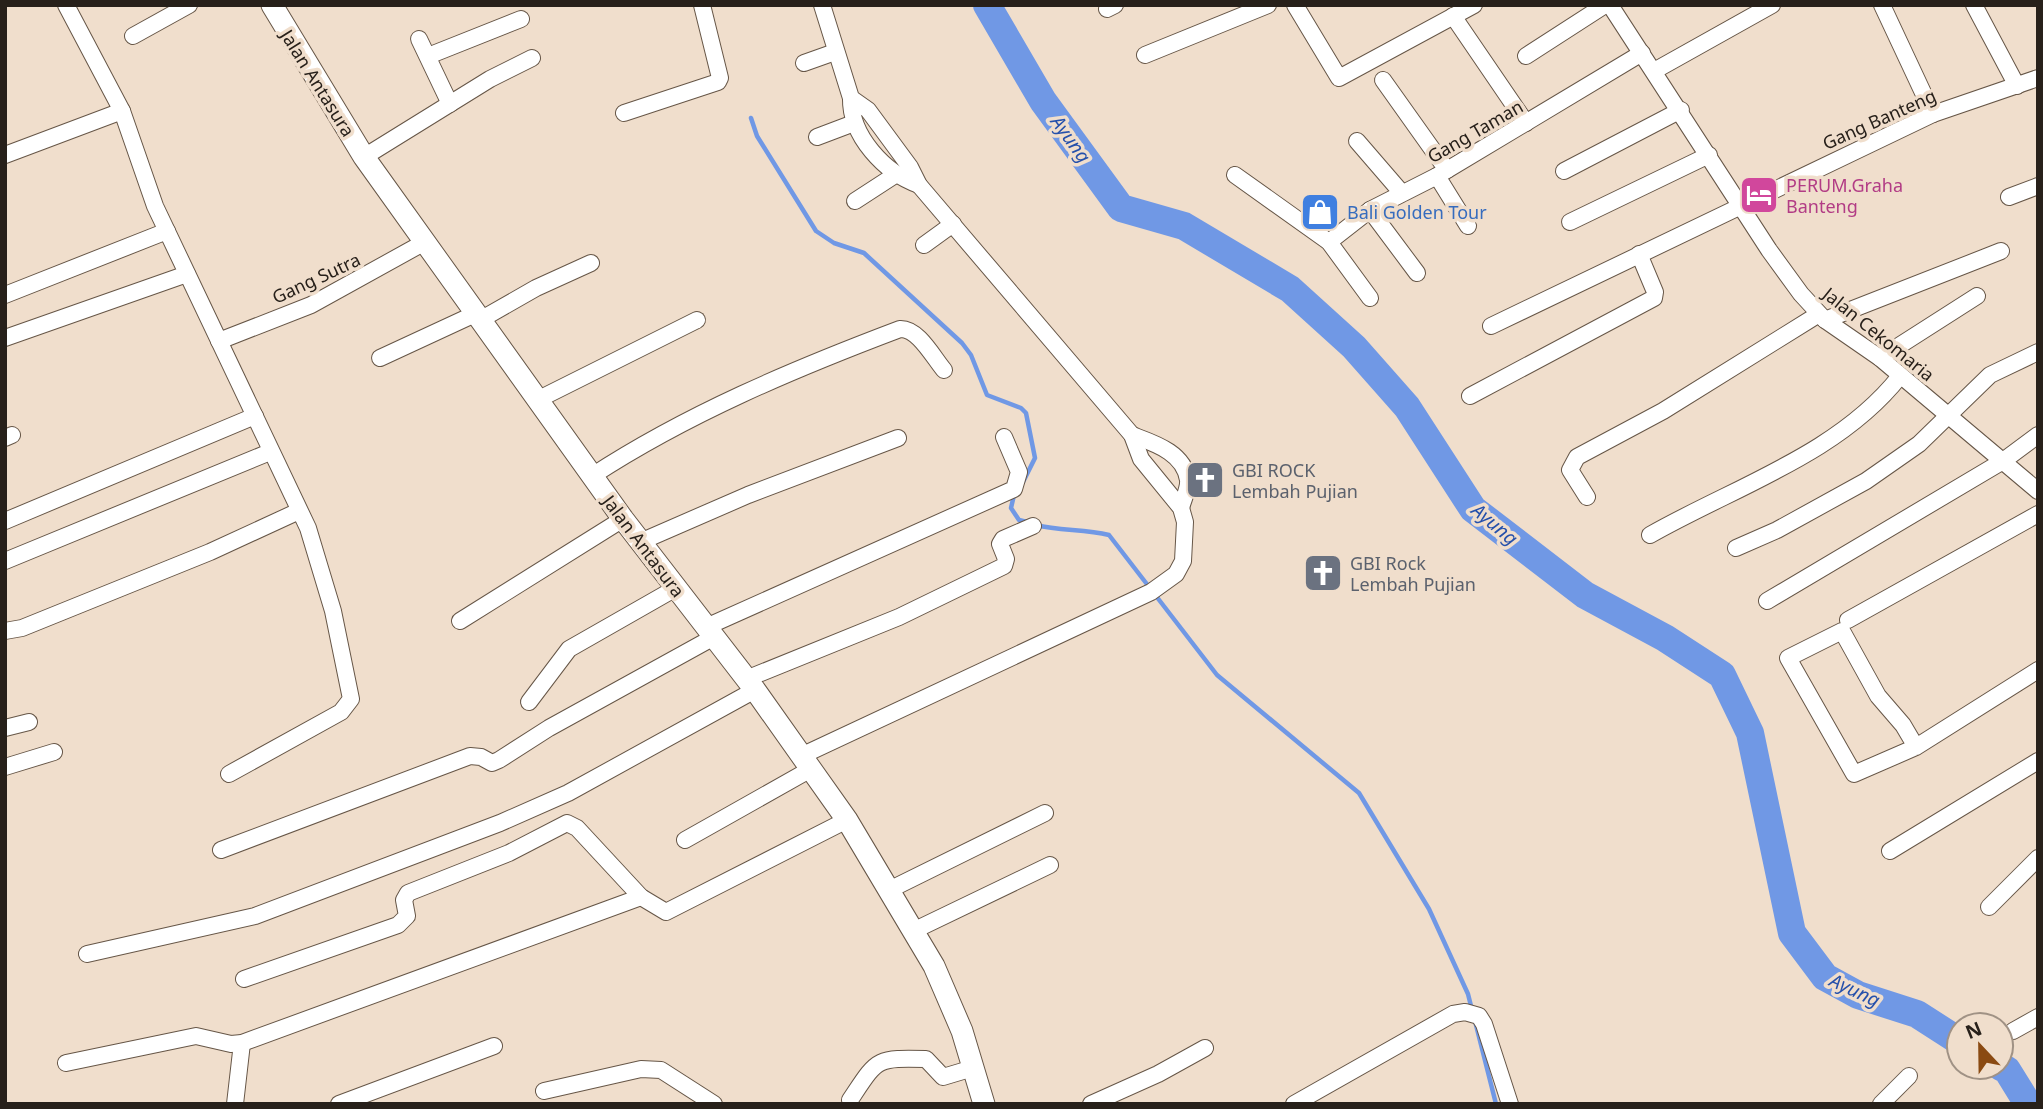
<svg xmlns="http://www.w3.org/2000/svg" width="2043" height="1109" font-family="'Noto Sans',sans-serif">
  <rect width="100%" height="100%" fill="#f0decc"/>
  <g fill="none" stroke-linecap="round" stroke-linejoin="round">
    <g stroke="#7098e5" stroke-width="4.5">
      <path d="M 751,118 L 757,136 L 816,231 L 834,243 L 864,253 L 962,343 L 971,355 L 987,395 L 1021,408 L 1026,413 L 1035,458 L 1023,482"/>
      <path d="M 1014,495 L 1011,508 L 1019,520 L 1027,522"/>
      <path d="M 1036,525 C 1060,531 1084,529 1109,535 L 1217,675 L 1359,793 L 1429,909 L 1468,994 L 1472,1010"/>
      <path d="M 1475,1021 L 1496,1104"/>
    </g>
    <g stroke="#7098e5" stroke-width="28">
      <path d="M 987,5 L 1043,101 L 1121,208 L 1184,226 L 1290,289 L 1354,347 L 1407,407 L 1473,509 L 1585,595 L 1665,638 L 1722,675 L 1750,733 L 1792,933 L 1825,977 L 1858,995 L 1917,1014 L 1959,1041"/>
      <path d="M 2001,1067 L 2007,1070 L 2028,1104"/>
    </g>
    <g stroke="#665647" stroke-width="18">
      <g id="minor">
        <path d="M 66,5 L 122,111"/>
        <path d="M 1295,5 L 1339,78 L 1474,5"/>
        <path d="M 1610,5 L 1769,250 L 1801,294 L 1825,320 L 1880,358 L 2038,491"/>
        <path d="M 1882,5 L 1933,114"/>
        <path d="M 1974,5 L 2017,86"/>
        <path d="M 1107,9 L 1115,5"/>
        <path d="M 1453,16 L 1526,123"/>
        <path d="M 133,36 L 189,5"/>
        <path d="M 419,39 L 450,104"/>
        <path d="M 1145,55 L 1268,5"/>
        <path d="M 428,56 L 521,19"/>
        <path d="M 1526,56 L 1605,5"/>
        <path d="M 804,63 L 835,52"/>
        <path d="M 1654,71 L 1772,5"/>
        <path d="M 1383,80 L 1447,170"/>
        <path d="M 851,98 C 850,136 885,173 919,185"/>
        <path d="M 624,113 L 718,82 L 720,78 L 702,5"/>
        <path d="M 817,137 L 854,123"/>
        <path d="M 1357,141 L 1401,192"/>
        <path d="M 5,155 L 122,111 L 155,206 L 308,528 L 333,611 L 351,699 L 341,712 L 229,774"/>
        <path d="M 364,157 L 490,79 L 532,58"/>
        <path d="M 1564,171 L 1681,110"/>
        <path d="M 1235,175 L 1329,242 L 1370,298"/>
        <path d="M 1437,176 L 1468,226"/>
        <path d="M 2009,197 L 2038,186"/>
        <path d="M 855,201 L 895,175"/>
        <path d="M 1370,210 L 1417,273"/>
        <path d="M 1570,222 L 1709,155"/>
        <path d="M 1329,242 L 1370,210 L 1437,176 L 1642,53"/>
        <path d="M 924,245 L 953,224"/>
        <path d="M 5,295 L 167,231"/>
        <path d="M 480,320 L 536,288 L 591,263"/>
        <path d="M 1825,320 L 2001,251"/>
        <path d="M 1491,326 L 1933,114 L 2038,78"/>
        <path d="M 5,338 L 187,274"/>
        <path d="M 219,341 L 311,305 L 425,242"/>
        <path d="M 380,358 L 475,314"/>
        <path d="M 1880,358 L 1977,296"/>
        <path d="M 1470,396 L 1654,298 L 1655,292 L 1639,254"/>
        <path d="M 537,400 L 697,320"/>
        <path d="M 1132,435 C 1153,443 1184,452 1188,480 C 1189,488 1183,500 1181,508"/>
        <path d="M 5,438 L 12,435"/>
        <path d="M 592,476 C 687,414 794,369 900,329 C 918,328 933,357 944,370"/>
        <path d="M 1587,497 L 1570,470 L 1577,457 L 1663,411 L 1819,314"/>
        <path d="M 5,521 L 255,416"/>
        <path d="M 1650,535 C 1734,487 1839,454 1900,376"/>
        <path d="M 640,542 L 748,495 L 898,438"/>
        <path d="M 1736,548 L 1777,530 L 1866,481 L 1919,444 L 1990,375 L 2038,352"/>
        <path d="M 5,561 L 270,452"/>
        <path d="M 1767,601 L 2003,461 L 2038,435"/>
        <path d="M 1848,620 L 2038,514"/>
        <path d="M 460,621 L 623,519"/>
        <path d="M 706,627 L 1014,489 L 1019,472 L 1004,437"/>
        <path d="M 5,631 L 22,628 L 210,552 L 299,511"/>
        <path d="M 746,679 L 899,617 L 1004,566 L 1006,559 L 1000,544 L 1003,539 L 1033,526"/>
        <path d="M 529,702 L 569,649 L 676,588"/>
        <path d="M 5,728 L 29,722"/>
        <path d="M 1916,747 L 1903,725 L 1878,696 L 1842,631 L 1788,658 L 1854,774 L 1916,747 L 2038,670"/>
        <path d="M 801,756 L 1151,592 L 1176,574 L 1183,561 L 1185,522 L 1181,508 L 1141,459 L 1132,435 L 919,185 L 910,167 L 868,110 L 851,98 L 822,5"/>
        <path d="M 5,767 L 54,752"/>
        <path d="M 685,840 L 811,769"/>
        <path d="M 221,850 L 470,756 L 481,757 L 492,763 L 499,760 L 549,728 L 714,637"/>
        <path d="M 1890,851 L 2038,761"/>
        <path d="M 891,889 L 1045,813"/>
        <path d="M 1989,907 L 2038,858"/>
        <path d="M 915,930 L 1050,865"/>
        <path d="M 87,954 L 255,916 L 500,823 L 568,793 L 755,690"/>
        <path d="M 244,979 L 398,925 L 407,916 L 404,900 L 408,893 L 509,853 L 567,823 L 577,828 L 641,897 L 666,912 L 847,820"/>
        <path d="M 2013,1031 L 2038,1017"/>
        <path d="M 66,1063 L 196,1036 L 231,1044 L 242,1043 L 641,897"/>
        <path d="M 544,1091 L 641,1069 L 661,1070 L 714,1104"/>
        <path d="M 850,1100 C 878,1058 875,1058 926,1059 L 943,1077 L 973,1068"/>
        <path d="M 235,1104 L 242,1043"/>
        <path d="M 339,1104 L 494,1046"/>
        <path d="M 1091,1104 L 1158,1074 L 1205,1048"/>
        <path d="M 1294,1104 L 1453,1014 L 1465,1012 L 1479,1016 L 1484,1024 L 1510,1104"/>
        <path d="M 1881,1104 L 1909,1076"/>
      </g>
    </g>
    <g stroke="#665647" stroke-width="23">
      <path id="major" d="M 272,5 L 364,157 L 623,519 L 755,690 L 847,820 L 934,966 L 962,1031 L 984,1104"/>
    </g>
    <use href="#minor" stroke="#fff" stroke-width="16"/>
    <use href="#major" stroke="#fff" stroke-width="21"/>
  </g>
  <defs>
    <g id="hotel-square" transform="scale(2.0125)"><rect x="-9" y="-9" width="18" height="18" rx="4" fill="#d1479c" stroke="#f0decc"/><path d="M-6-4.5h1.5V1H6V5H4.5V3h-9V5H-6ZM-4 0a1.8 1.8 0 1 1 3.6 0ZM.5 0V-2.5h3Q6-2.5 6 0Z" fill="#fff"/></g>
    <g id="shop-square" transform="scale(2.0125)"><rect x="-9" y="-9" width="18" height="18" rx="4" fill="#3f7fe0" stroke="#f0decc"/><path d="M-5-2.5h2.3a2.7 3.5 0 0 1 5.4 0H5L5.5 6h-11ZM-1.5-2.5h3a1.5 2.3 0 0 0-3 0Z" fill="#fff"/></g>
    <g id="church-square" transform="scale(2.0125)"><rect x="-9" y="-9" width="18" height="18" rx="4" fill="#6b7280" stroke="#f0decc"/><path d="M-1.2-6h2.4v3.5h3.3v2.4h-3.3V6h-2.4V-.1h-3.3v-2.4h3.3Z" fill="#fff"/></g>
  </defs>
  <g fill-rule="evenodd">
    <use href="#hotel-square" x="1759" y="195"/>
    <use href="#shop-square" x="1320" y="212"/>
    <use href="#church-square" x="1205" y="480"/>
    <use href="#church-square" x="1323" y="573"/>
  </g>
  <g text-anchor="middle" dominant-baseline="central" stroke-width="7" stroke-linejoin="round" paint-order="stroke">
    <g font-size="18" fill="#27201a" stroke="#f0decc">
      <text transform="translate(318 83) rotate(58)">Jalan Antasura</text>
      <text transform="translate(1879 119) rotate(-24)">Gang Banteng</text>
      <text transform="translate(1475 131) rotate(-30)">Gang Taman</text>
      <text transform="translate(316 278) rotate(-25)">Gang Sutra</text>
      <text transform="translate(1879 334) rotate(39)">Jalan Cekomaria</text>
      <text transform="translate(644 546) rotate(53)">Jalan Antasura</text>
    </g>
    <g font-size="18" fill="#b23c85" stroke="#f0decc" text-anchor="start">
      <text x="1786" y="185">PERUM.Graha<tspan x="1786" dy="21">Banteng</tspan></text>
    </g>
    <g font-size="18" fill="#366cbe" stroke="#f0decc" text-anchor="start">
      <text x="1347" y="212">Bali Golden Tour</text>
    </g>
    <g font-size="18" fill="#5b616d" stroke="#f0decc" text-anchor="start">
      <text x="1232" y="470">GBI ROCK<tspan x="1232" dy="21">Lembah Pujian</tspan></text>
      <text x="1350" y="563">GBI Rock<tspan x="1350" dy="21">Lembah Pujian</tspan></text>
    </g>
    <g font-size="19" font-style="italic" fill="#2550ab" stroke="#f0decc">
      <text transform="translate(1071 139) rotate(54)">Ayung</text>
      <text transform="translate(1495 524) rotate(40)">Ayung</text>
      <text transform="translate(1855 990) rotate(25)">Ayung</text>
    </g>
  </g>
  <rect width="2043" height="1109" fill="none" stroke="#27201a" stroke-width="14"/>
  <g transform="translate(1980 1046) rotate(338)"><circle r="33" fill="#f0decc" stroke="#a09285" stroke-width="2"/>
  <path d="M0-5L12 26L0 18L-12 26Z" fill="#8a4a12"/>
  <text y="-10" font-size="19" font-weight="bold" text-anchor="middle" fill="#27201a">N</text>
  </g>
</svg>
